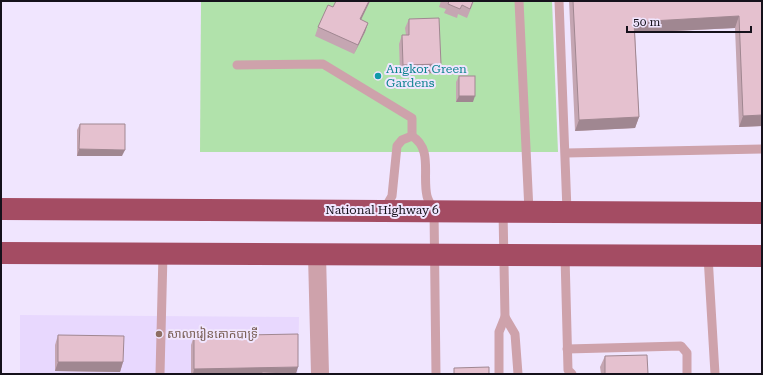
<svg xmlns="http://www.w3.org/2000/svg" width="763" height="375" font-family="'Roboto Serif','Noto Sans Khmer',serif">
  <rect width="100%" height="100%" fill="#f0e5fe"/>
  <path fill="#e8d8fe" d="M 20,315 L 299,317 L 298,374 L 20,374 Z"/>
  <path fill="#b1e2ab" d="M 201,1 L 552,1 L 558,152 L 200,152 Z"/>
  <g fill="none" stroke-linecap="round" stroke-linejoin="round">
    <g stroke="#cea2ab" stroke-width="9">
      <path d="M 519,1 L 529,211"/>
      <path d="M 559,1 L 567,211"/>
      <path d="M 237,65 L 323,64 L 412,118 L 412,136"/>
      <path d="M 566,153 L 762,149"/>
      <path d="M 384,210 L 392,196 L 397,146 L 402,140 L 412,136 C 433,149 422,175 427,196 C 428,201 432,206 434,210 L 436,374"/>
      <path d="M 565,256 L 568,370 L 572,374"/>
      <path d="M 708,256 L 715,374"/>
      <path d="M 505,317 L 515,334 L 518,374"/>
      <path d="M 567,349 L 681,346 L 687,353 L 687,374"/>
      <path d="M 160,374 L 163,254"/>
      <path d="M 499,374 L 499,332 L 505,317 L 503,211"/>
    </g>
    <path stroke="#cea2ab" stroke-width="18" d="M 317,255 L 320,374"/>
    <g stroke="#a44c63" stroke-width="22">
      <path d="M 1,209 L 762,213"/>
      <path d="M 1,253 L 762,256"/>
    </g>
  </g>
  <g fill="#c5a6b2">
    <path d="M 370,1 L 361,20 L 368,23 L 365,32 L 354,54 L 315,36 L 318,27 L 333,7 Z"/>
    <path d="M 441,1 L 474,1 L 467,18 L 458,14 L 457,18 L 444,13 L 446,9 L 439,7 Z"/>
    <path d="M 569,1 L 762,1 L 762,126 L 739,127 L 735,28 L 635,33 L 639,117 L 635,128 L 575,131 Z"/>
    <path d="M 409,19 L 441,64 L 437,73 L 400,74 L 399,44 L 402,35 L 406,35 L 405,28 Z"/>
    <path d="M 459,76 L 473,102 L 456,102 L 456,82 Z"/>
    <path d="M 80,124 L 122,156 L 77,156 L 77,130 Z"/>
    <path d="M 58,335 L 123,362 L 120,372 L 55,371 L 55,345 Z"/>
    <path d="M 194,336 L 296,374 L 191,374 L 191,345 Z"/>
    <path d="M 605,356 L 648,374 L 601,374 L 600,367 Z"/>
  </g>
  <g fill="#a08791">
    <path d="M 369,1 L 370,1 L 357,28 L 360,19 Z"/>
    <path d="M 739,16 L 735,28 L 630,33 L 634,22 Z"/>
    <path d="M 368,23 L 365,32 L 354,54 L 358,45 Z"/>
    <path d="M 441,64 L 437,73 L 400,74 L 403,65 Z"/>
    <path d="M 459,96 L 475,96 L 473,102 L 456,102 Z"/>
    <path d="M 762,115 L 762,126 L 739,127 L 743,116 Z"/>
    <path d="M 639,117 L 635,128 L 575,131 L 579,120 Z"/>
    <path d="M 79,149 L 125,150 L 122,156 L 77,156 Z"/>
    <path d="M 58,362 L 123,362 L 120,372 L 55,371 Z"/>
    <path d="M 298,367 L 296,374 L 262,374 L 262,372 L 262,374 L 193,374 L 194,369 Z"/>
  </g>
  <g fill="#e5c1cf" stroke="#a08791">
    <path d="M 336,1 L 369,1 L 360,19 L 368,23 L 358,45 L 318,27 L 328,5 L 333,7 Z"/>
    <path d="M 449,1 L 473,1 L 470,9 L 462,5 L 460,9 L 448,4 Z"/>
    <path d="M 573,1 L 762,1 L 762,115 L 743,116 L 739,16 L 634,22 L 639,117 L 579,120 Z"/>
    <path d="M 439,18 L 441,64 L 403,65 L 402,35 L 409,35 L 409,19 Z"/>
    <rect x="459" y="76" width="16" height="20"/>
    <path d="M 80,124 L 125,124 L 125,150 L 79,149 Z"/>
    <path d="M 298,334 L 298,367 L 194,369 L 194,336 Z"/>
    <path d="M 58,335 L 124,336 L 123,362 L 58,362 Z"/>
    <path d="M 647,355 L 648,374 L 605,374 L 605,356 Z"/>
    <path d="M 489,367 L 489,374 L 454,374 L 454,368 Z"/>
    <path d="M 262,372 L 291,373 L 291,374 L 262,374 Z"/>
  </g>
  <circle fill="#0f9aa8" stroke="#f0e5fe" stroke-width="1.5" cx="378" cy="76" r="4"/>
  <circle fill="#8d6e63" stroke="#f0e5fe" stroke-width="1.5" cx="159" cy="334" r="4"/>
  <g text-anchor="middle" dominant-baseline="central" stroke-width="4" stroke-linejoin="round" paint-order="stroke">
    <g font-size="12" fill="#0d838f" stroke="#f0e5fe" text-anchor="start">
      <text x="386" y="69">Angkor Green<tspan x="386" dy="14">Gardens</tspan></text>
    </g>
    <g font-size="12" fill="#15111b" stroke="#f0e5fe">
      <text x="382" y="210">National Highway 6</text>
    </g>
    <g font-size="12" fill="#785e54" stroke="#f0e5fe" text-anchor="start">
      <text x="167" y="334">សាលារៀនគោកបាទ្រី</text>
    </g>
  </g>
  <rect width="763" height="375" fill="none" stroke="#15111b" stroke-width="4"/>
  <path d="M627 26v6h124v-6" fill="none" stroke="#15111b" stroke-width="2"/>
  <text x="633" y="26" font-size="12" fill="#15111b" stroke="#f0e5fe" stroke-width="3" paint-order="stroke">50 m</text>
</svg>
